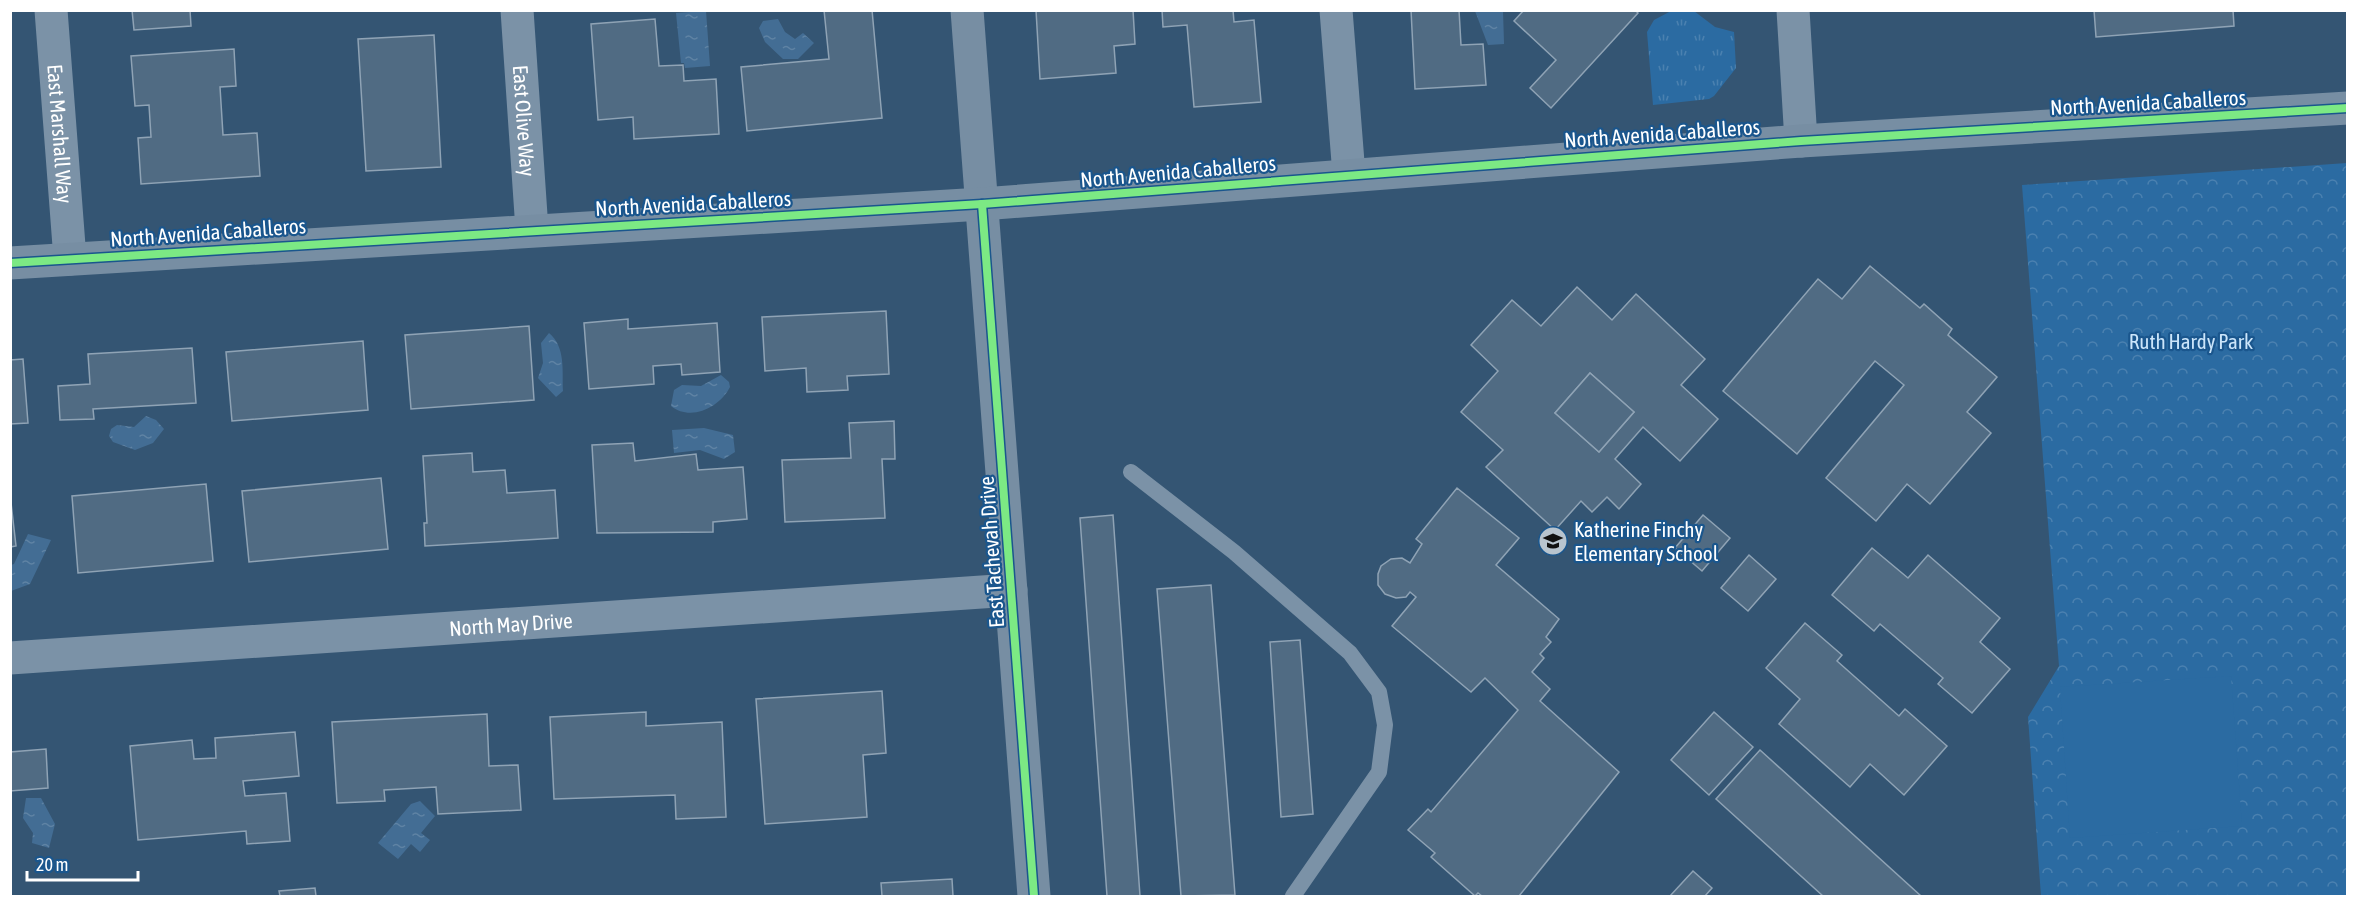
<svg xmlns="http://www.w3.org/2000/svg" width="2358" height="907" font-family="'Asap Condensed',sans-serif">
  <defs>
    <pattern id="grass-tufts" width="24" height="20" patternUnits="userSpaceOnUse" patternTransform="scale(1.5)"><rect width="24" height="20" fill="#2b6ba2"/><path d="M3 7l-1-3M5 7V3M7 7l1-3M15 17l-1-3M17 17v-4M19 17l1-3" fill="none" stroke="#4b81b0"/></pattern>
    <pattern id="park-crowns" width="20" height="18" patternUnits="userSpaceOnUse" patternTransform="scale(1.5)"><rect width="20" height="18" fill="#2b6ba2"/><path d="M2 6a3 3 0 1 1 6 0M12 15a3 3 0 1 1 6 0" fill="none" stroke="#4b81b0"/></pattern>
    <pattern id="water-ripples" width="26" height="14" patternUnits="userSpaceOnUse" patternTransform="scale(1.5)"><rect width="26" height="14" fill="#436d94"/><path d="M2 4q2-2 4 0t4 0M15 11q2-2 4 0t4 0" fill="none" stroke="#5f83a4"/></pattern>
  </defs>
  <rect width="100%" height="100%" fill="#345573"/>
  <path fill="url(#grass-tufts)" d="M 1673,10 L 1694,11 L 1715,27 L 1734,32 L 1736,68 L 1714,96 L 1709,99 L 1653,105 L 1647,32 L 1654,20 Z"/>
  <path fill="url(#park-crowns)" d="M 2347,163 L 2347,896 L 2041,896 L 2028,717 L 2059,666 L 2022,185 Z"/>
  <path fill="#2b6ba2" d="M 2231,676 L 2242,826 L 2070,838 L 2060,687 Z"/>
  <g fill="url(#water-ripples)">
    <path d="M 706,11 L 710,66 L 685,68 L 684,63 L 681,63 L 676,13 Z"/>
    <path d="M 1475,11 L 1503,11 L 1504,44 L 1488,45 Z"/>
    <path d="M 778,19 L 785,32 L 795,39 L 803,33 L 814,43 L 798,59 L 783,59 L 765,42 L 759,28 L 763,21 Z"/>
    <path d="M 549,333 C 566,347 562,371 563,391 L 556,397 L 538,378 L 543,363 L 541,343 Z"/>
    <path d="M 721,375 L 729,382 L 730,387 C 720,407 691,422 671,406 L 674,390 L 682,385 L 701,386 Z"/>
    <path d="M 146,416 L 156,420 L 164,429 L 153,443 L 135,450 L 113,442 L 109,436 L 111,429 L 117,425 L 134,427 Z"/>
    <path d="M 704,428 L 733,435 L 735,452 L 724,459 L 700,450 L 674,453 L 672,430 Z"/>
    <path d="M 28,534 L 51,540 L 30,584 L 11,591 L 11,565 L 14,564 Z"/>
    <path d="M 26,798 L 41,798 L 55,824 L 49,848 L 32,843 L 33,833 L 23,818 Z"/>
    <path d="M 420,801 L 435,816 L 421,833 L 430,840 L 420,852 L 411,844 L 398,859 L 378,843 L 411,804 Z"/>
  </g>
  <g fill="#506b83" stroke="#8fa3b5" stroke-width="1.5" fill-rule="evenodd">
    <path d="M 132,10 L 190,10 L 191,26 L 134,30 Z"/>
    <path d="M 824,10 L 872,10 L 882,118 L 747,131 L 741,67 L 829,59 Z"/>
    <path d="M 1036,10 L 1133,10 L 1135,44 L 1114,46 L 1116,73 L 1040,79 Z"/>
    <path d="M 1162,10 L 1233,10 L 1234,22 L 1254,20 L 1261,102 L 1194,107 L 1187,25 L 1163,27 Z"/>
    <path d="M 1411,10 L 1459,10 L 1461,45 L 1483,44 L 1486,85 L 1415,89 Z"/>
    <path d="M 1524,10 L 1635,10 L 1638,13 L 1551,108 L 1530,88 L 1556,60 L 1514,21 Z"/>
    <path d="M 2094,10 L 2233,10 L 2234,26 L 2096,37 Z"/>
    <path d="M 655,19 L 659,66 L 683,65 L 684,81 L 716,79 L 719,134 L 634,139 L 633,117 L 598,120 L 591,24 Z"/>
    <path d="M 434,35 L 441,167 L 366,171 L 358,39 Z"/>
    <path d="M 234,49 L 236,86 L 220,87 L 223,135 L 257,133 L 260,176 L 141,184 L 138,138 L 151,137 L 149,105 L 135,106 L 131,56 Z"/>
    <path d="M 1870,266 L 1920,308 L 1924,304 L 1952,329 L 1948,335 L 1997,377 L 1967,412 L 1991,433 L 1930,504 L 1907,484 L 1876,521 L 1826,478 L 1904,385 L 1875,361 L 1797,454 L 1723,391 L 1818,279 L 1842,299 Z"/>
    <path d="M 1577,287 L 1612,320 L 1636,294 L 1705,359 L 1681,385 L 1718,419 L 1680,461 L 1643,427 L 1615,459 L 1641,484 L 1619,509 L 1607,497 L 1592,512 L 1581,501 L 1555,530 L 1486,467 L 1503,450 L 1461,412 L 1498,371 L 1471,345 L 1512,300 L 1541,326 ZM 1590,373 L 1634,412 L 1599,452 L 1555,413 Z"/>
    <path d="M 886,311 L 889,374 L 847,376 L 848,390 L 807,392 L 806,368 L 765,371 L 762,317 Z"/>
    <path d="M 628,319 L 628,329 L 717,323 L 720,372 L 682,375 L 681,364 L 653,366 L 654,384 L 589,389 L 584,323 Z"/>
    <path d="M 529,326 L 534,400 L 411,409 L 405,335 Z"/>
    <path d="M 363,341 L 368,410 L 232,421 L 226,352 Z"/>
    <path d="M 192,348 L 196,403 L 93,409 L 94,419 L 60,420 L 58,386 L 90,384 L 88,354 Z"/>
    <path d="M 23,359 L 28,423 L 10,424 L 10,360 Z"/>
    <path d="M 1590,373 L 1634,412 L 1599,452 L 1555,413 Z"/>
    <path d="M 894,421 L 895,459 L 882,459 L 885,518 L 785,522 L 782,460 L 851,458 L 849,423 Z"/>
    <path d="M 633,443 L 635,461 L 696,454 L 698,470 L 743,467 L 747,519 L 713,522 L 713,532 L 597,533 L 592,445 Z"/>
    <path d="M 472,453 L 473,472 L 505,470 L 507,493 L 555,490 L 558,538 L 425,546 L 424,523 L 427,523 L 423,456 Z"/>
    <path d="M 381,478 L 388,549 L 249,562 L 242,491 Z"/>
    <path d="M 206,484 L 213,561 L 78,573 L 72,496 Z"/>
    <path d="M 1457,488 L 1519,538 L 1496,565 L 1559,619 L 1546,637 L 1551,642 L 1540,654 L 1544,658 L 1532,672 L 1550,689 L 1540,701 L 1619,772 L 1519,896 L 1482,896 L 1478,893 L 1475,896 L 1431,857 L 1435,853 L 1408,830 L 1428,809 L 1431,812 L 1518,710 L 1485,678 L 1471,692 L 1392,626 L 1416,597 L 1410,592 L 1406,597 L 1396,598 L 1385,594 L 1378,585 L 1378,574 L 1381,566 L 1391,559 L 1402,558 L 1410,563 L 1422,544 L 1416,539 Z"/>
    <path d="M 10,494 L 16,546 L 10,547 Z"/>
    <path d="M 1113,515 L 1140,896 L 1107,896 L 1080,518 Z"/>
    <path d="M 1703,515 L 1730,538 L 1702,571 L 1675,548 Z"/>
    <path d="M 1872,548 L 1908,578 L 1928,555 L 2000,618 L 1980,642 L 2010,669 L 1972,713 L 1938,684 L 1943,678 L 1880,624 L 1874,631 L 1832,595 Z"/>
    <path d="M 1749,555 L 1776,579 L 1748,611 L 1721,588 Z"/>
    <path d="M 1211,585 L 1235,895 L 1181,896 L 1157,589 Z"/>
    <path d="M 1805,623 L 1842,655 L 1837,661 L 1899,716 L 1905,709 L 1947,746 L 1904,795 L 1870,764 L 1850,787 L 1779,724 L 1800,699 L 1766,668 Z"/>
    <path d="M 1300,640 L 1313,814 L 1281,817 L 1270,642 Z"/>
    <path d="M 882,691 L 886,753 L 863,755 L 867,817 L 765,824 L 756,699 Z"/>
    <path d="M 646,712 L 646,726 L 722,722 L 726,817 L 676,819 L 675,795 L 554,799 L 550,717 Z"/>
    <path d="M 1714,712 L 1753,747 L 1709,795 L 1671,760 Z"/>
    <path d="M 487,714 L 489,766 L 518,765 L 521,810 L 438,814 L 436,787 L 384,790 L 385,801 L 337,803 L 332,722 Z"/>
    <path d="M 295,732 L 299,776 L 243,781 L 245,796 L 286,793 L 290,841 L 247,844 L 246,831 L 138,840 L 130,746 L 192,740 L 194,759 L 216,758 L 215,738 Z"/>
    <path d="M 46,749 L 48,788 L 10,791 L 10,752 Z"/>
    <path d="M 1760,750 L 1921,896 L 1823,896 L 1716,799 Z"/>
    <path d="M 1693,871 L 1712,888 L 1705,896 L 1670,896 Z"/>
    <path d="M 952,879 L 953,896 L 882,896 L 881,883 Z"/>
    <path d="M 315,888 L 316,896 L 280,896 L 279,891 Z"/>
  </g>
  <g fill="none" stroke-linecap="round" stroke-linejoin="round">
    <path stroke="#7b92a7" stroke-width="16" d="M 1131,472 L 1234,552 L 1350,653 L 1379,692 L 1385,725 L 1379,772 L 1293,896"/>
    <g stroke="#7b92a7" stroke-width="33">
      <path id="s1" d="M 51,10 L 70,259"/>
      <path id="s2" d="M 517,10 L 532,230"/>
      <path d="M 1336,10 L 1349,175"/>
      <path d="M 1793,10 L 1801,141"/>
      <path id="s3" d="M 10,658 L 1011,590"/>
    </g>
    <g stroke="#778ea3" stroke-width="33">
      <path d="M 967,10 L 1034,896"/>
      <path d="M 10,263 L 982,204 L 1801,141 L 2348,108"/>
    </g>
    <g stroke="#1a568d" stroke-width="11">
      <g id="cycleway">
        <path d="M 982,204 L 1034,896"/>
        <path d="M 10,263 L 982,204 L 1801,141 L 2348,108"/>
      </g>
    </g>
    <use href="#cycleway" stroke="#7ce984" stroke-width="8"/>
  </g>
  <defs>
    <g id="school-disc" transform="scale(1.5)"><circle r="9.5" fill="#b8c4ce" stroke="#1a568d"/><path d="M0-5L7-2L0 1L-7-2ZM-4 1L0 2.5L4 1V4Q0 6-4 4Z" fill="#111"/></g>
  </defs>
  <g fill-rule="evenodd">
    <use href="#school-disc" x="1553" y="541"/>
  </g>
  <g text-anchor="middle" dominant-baseline="central" stroke-width="4.5" stroke-linejoin="round" paint-order="stroke">
    <g font-size="21" fill="#fff" stroke="#1a568d">
      <text transform="translate(2148 102) rotate(-3)">North Avenida Caballeros</text>
      <text stroke="none"><textPath href="#s2" startOffset="111">East Olive Way</textPath></text>
      <text transform="translate(1662 133) rotate(-4)">North Avenida Caballeros</text>
      <text stroke="none"><textPath href="#s1" startOffset="124">East Marshall Way</textPath></text>
      <text transform="translate(1178 171) rotate(-5)">North Avenida Caballeros</text>
      <text transform="translate(693 203) rotate(-3)">North Avenida Caballeros</text>
      <text transform="translate(208 232) rotate(-4)">North Avenida Caballeros</text>
      <text transform="translate(991 552) rotate(-94)">East Tachevah Drive</text>
      <text stroke="none"><textPath href="#s3" startOffset="502">North May Drive</textPath></text>
    </g>
    <g font-size="21" fill="#cbe5fa" stroke="#1a568d">
      <text x="2191" y="341">Ruth Hardy Park</text>
    </g>
    <g font-size="21" fill="#fff" stroke="#1a568d" text-anchor="start">
      <text x="1574" y="529">Katherine Finchy<tspan x="1574" dy="24">Elementary School</tspan></text>
    </g>
  </g>
  <rect width="2358" height="907" fill="none" stroke="#ffffff" stroke-width="24"/>
  <path d="M27 871v9h111v-9" fill="none" stroke="#ffffff" stroke-width="3"/>
  <text x="36" y="871" font-size="18" fill="#ffffff" stroke="#1a568d" stroke-width="4.5" paint-order="stroke">20 m</text>
</svg>
